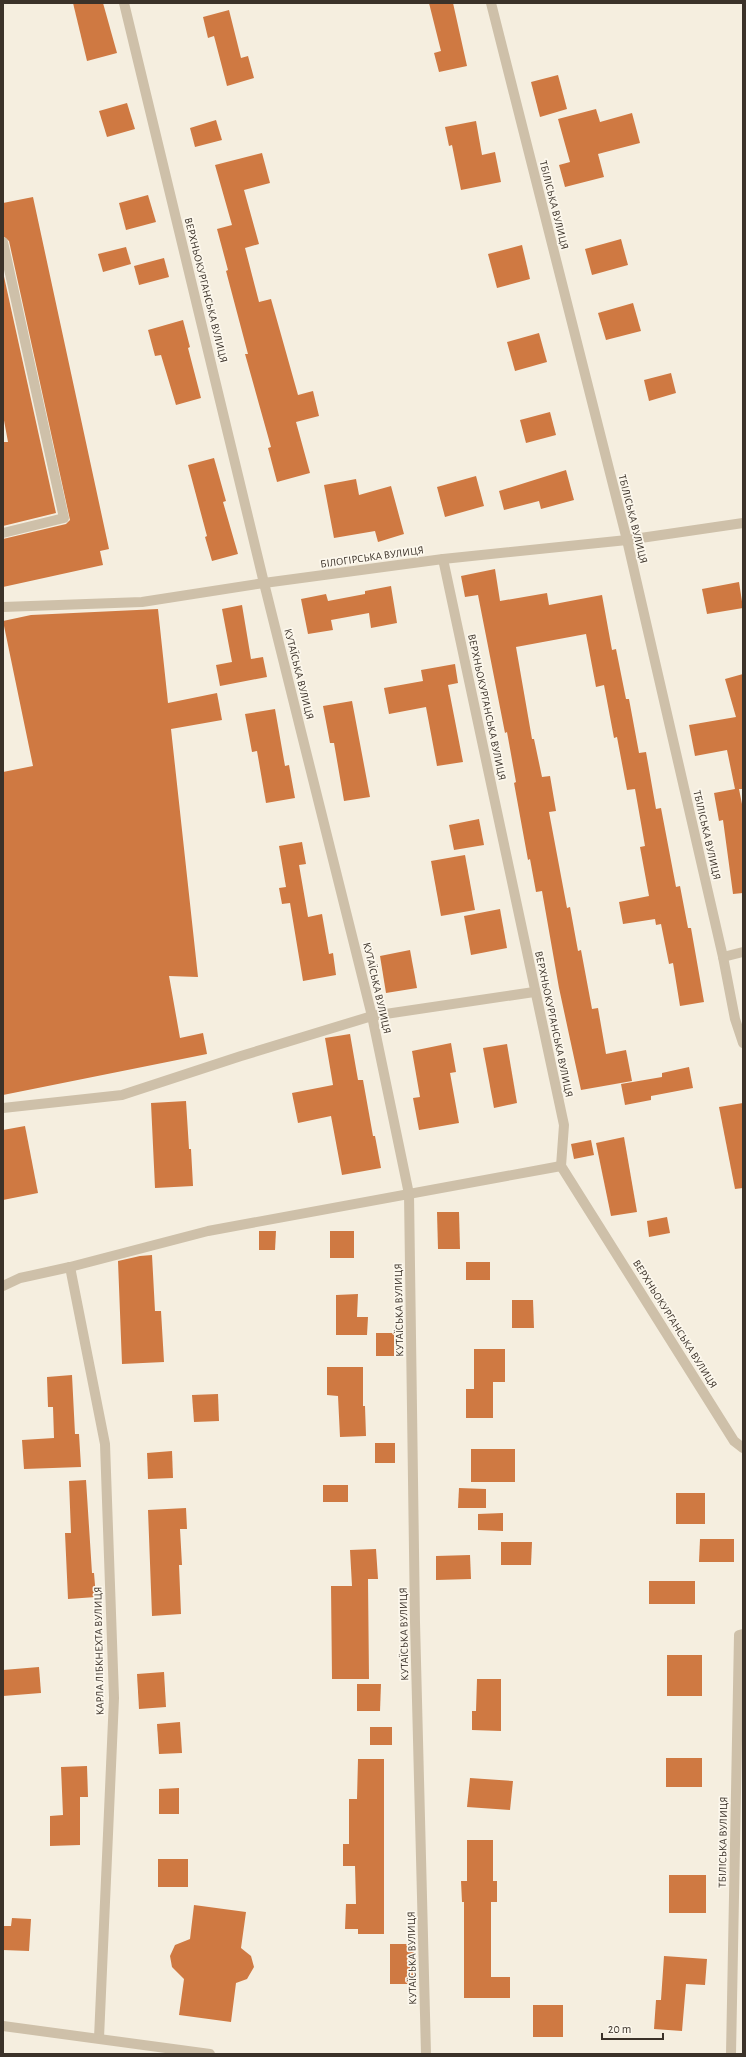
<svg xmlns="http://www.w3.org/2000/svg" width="746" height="2057" font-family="'Alegreya Sans',sans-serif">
  <rect width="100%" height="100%" fill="#f5eedf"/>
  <g fill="#cf7942">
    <path d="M 73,3 L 103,3 L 117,53 L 87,61 Z"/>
    <path d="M 429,3 L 453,3 L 467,66 L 439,72 L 434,53 L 441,51 Z"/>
    <path d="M 229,10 L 241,58 L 248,56 L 254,78 L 227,86 L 214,36 L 208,38 L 203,17 Z"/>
    <path d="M 558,75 L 567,109 L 540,117 L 531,82 Z"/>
    <path d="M 127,103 L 135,129 L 107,137 L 99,111 Z"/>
    <path d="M 596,109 L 600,122 L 632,113 L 640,143 L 598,154 L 604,177 L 565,187 L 559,165 L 570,162 L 558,119 Z"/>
    <path d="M 216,120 L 222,140 L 195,147 L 190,128 Z"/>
    <path d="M 476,121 L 482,155 L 495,152 L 501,182 L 461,190 L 452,145 L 449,146 L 445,127 Z"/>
    <path d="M 262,153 L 270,183 L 244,190 L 259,244 L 245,248 L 259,302 L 271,299 L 298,395 L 313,391 L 319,416 L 296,422 L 310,473 L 277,482 L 268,448 L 271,447 L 245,354 L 248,354 L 226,271 L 228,270 L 217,229 L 232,225 L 215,165 Z"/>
    <path d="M 148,195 L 156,222 L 126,230 L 119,203 Z"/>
    <path d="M 33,197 L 109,549 L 100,551 L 103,565 L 3,587 L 3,539 L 66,524 L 70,520 L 9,241 L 3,236 L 3,203 Z"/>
    <path d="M 621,239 L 628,265 L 592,275 L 585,249 Z"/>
    <path d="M 522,245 L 530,279 L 497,288 L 488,254 Z"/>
    <path d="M 126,247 L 131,264 L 103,272 L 98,254 Z"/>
    <path d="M 164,258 L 169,277 L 139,285 L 134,266 Z"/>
    <path d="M 3,272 L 56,513 L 3,526 L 3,442 L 8,442 L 3,415 Z"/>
    <path d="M 633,303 L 641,331 L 606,340 L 598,313 Z"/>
    <path d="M 183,320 L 190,347 L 188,348 L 201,398 L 176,405 L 161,355 L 155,356 L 148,330 Z"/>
    <path d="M 539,333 L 547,362 L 515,371 L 507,342 Z"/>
    <path d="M 671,373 L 676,393 L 649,401 L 644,380 Z"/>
    <path d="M 550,412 L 556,435 L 526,443 L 520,420 Z"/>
    <path d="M 214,458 L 226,501 L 223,502 L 238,554 L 212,561 L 205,537 L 207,536 L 188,465 Z"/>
    <path d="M 566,470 L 574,500 L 541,509 L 539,501 L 504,510 L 499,491 Z"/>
    <path d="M 476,476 L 484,506 L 445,517 L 437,487 Z"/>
    <path d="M 356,479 L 359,495 L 391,486 L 404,534 L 378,542 L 375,531 L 334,538 L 324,485 Z"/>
    <path d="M 495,569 L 500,601 L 547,593 L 549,605 L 602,595 L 612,650 L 616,649 L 626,699 L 629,699 L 639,753 L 646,752 L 656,809 L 661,808 L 676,887 L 680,886 L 688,928 L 691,928 L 704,1002 L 680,1006 L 673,963 L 669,964 L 661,924 L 656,925 L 655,919 L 623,924 L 619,902 L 649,896 L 640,847 L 645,846 L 635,789 L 627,790 L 617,737 L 614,738 L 604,685 L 596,687 L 586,634 L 516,647 L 532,739 L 534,739 L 542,777 L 550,776 L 556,811 L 549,812 L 567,908 L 570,907 L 578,951 L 581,950 L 592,1009 L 598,1008 L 606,1054 L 626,1050 L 632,1081 L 581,1090 L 559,988 L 542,891 L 536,892 L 530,859 L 528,860 L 514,783 L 516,782 L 507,732 L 505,733 L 478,595 L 465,597 L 461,576 Z"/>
    <path d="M 739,582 L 743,608 L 707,614 L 702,589 Z"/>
    <path d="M 391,586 L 397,623 L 371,628 L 369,613 L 331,620 L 333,630 L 308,634 L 301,599 L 326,594 L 328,601 L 365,594 L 365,591 Z"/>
    <path d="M 242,605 L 251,659 L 263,657 L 267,677 L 220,686 L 216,665 L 232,662 L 222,609 Z"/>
    <path d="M 158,609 L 168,703 L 217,693 L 222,720 L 171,729 L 198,977 L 169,976 L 180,1038 L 203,1033 L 207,1054 L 3,1095 L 3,772 L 33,766 L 3,621 L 31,615 Z"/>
    <path d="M 455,664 L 458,683 L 448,685 L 463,762 L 437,766 L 426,707 L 389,714 L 384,688 L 423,681 L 421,670 Z"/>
    <path d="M 743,674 L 743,789 L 739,789 L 743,809 L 743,893 L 733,894 L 723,820 L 719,821 L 714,793 L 735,789 L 727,750 L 695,756 L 689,725 L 736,717 L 725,679 Z"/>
    <path d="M 352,701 L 370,797 L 344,801 L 334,743 L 330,743 L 323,706 Z"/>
    <path d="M 275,709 L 285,766 L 289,765 L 295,798 L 266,803 L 257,751 L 252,752 L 245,714 Z"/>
    <path d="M 479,819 L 484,845 L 454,850 L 449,825 Z"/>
    <path d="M 302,842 L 306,864 L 299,865 L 308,917 L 322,914 L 329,954 L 333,953 L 336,975 L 303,981 L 290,903 L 282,904 L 279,888 L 286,887 L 279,846 Z"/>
    <path d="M 465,855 L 475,910 L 441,916 L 431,861 Z"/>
    <path d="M 500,909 L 507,948 L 471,955 L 464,916 Z"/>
    <path d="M 410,950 L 417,988 L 386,993 L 380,956 Z"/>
    <path d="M 350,1034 L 358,1080 L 363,1080 L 373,1136 L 375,1136 L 381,1168 L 342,1175 L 331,1116 L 298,1123 L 292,1093 L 333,1085 L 325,1038 Z"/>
    <path d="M 451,1043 L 456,1072 L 450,1073 L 459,1123 L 419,1130 L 413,1098 L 420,1097 L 412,1051 Z"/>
    <path d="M 507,1044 L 517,1103 L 494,1108 L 483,1048 Z"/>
    <path d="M 689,1067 L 693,1088 L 651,1096 L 651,1100 L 625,1105 L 621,1084 L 662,1077 L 662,1073 Z"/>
    <path d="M 186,1101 L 189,1149 L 191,1149 L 193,1186 L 155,1188 L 151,1103 Z"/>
    <path d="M 743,1103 L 743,1188 L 735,1189 L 719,1107 Z"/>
    <path d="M 25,1126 L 38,1193 L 3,1200 L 3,1130 Z"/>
    <path d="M 624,1137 L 637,1212 L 611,1216 L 596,1143 Z"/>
    <path d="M 591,1140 L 594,1155 L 574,1159 L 571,1144 Z"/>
    <path d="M 437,1212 L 459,1212 L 460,1249 L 438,1249 Z"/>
    <path d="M 667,1217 L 670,1233 L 649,1237 L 647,1221 Z"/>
    <path d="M 259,1231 L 276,1231 L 275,1250 L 259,1250 Z"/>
    <rect x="330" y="1231" width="24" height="27"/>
    <path d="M 152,1255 L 155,1311 L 161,1311 L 164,1362 L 122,1364 L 118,1261 L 140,1256 Z"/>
    <rect x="466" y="1262" width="24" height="18"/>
    <path d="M 358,1294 L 357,1317 L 368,1317 L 367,1335 L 336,1335 L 336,1295 Z"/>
    <path d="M 512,1300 L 533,1300 L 534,1328 L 512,1328 Z"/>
    <rect x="376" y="1333" width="18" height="23"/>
    <path d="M 474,1349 L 505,1349 L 505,1382 L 493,1382 L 493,1418 L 466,1418 L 466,1389 L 474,1389 Z"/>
    <path d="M 327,1367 L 363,1367 L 363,1406 L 365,1406 L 366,1436 L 340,1437 L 338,1396 L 327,1395 Z"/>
    <path d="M 72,1375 L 75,1434 L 79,1434 L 81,1467 L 24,1469 L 22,1440 L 54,1438 L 53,1407 L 48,1407 L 47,1377 Z"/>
    <path d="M 218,1394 L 219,1421 L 194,1422 L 192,1395 Z"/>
    <rect x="375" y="1443" width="20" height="20"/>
    <rect x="471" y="1449" width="44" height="33"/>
    <path d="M 172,1451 L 173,1478 L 148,1479 L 147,1453 Z"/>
    <path d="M 86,1480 L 92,1573 L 94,1573 L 96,1597 L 68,1599 L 65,1533 L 71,1533 L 69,1481 Z"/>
    <rect x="323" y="1485" width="25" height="17"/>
    <path d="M 459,1488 L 486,1489 L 486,1508 L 458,1508 Z"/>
    <rect x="676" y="1493" width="29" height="31"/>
    <path d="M 186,1508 L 187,1529 L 180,1529 L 182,1565 L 179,1565 L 181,1614 L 152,1616 L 148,1510 Z"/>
    <path d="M 503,1513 L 503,1531 L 478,1530 L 478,1514 Z"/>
    <path d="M 700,1539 L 734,1539 L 734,1562 L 699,1562 Z"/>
    <path d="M 501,1542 L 532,1542 L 531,1565 L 501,1565 Z"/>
    <path d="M 376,1549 L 378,1579 L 368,1579 L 369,1679 L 332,1679 L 331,1586 L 352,1586 L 350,1550 Z"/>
    <path d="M 470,1555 L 471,1579 L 436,1580 L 436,1556 Z"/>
    <rect x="649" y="1581" width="46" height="23"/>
    <rect x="667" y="1655" width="35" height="41"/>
    <path d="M 39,1667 L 41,1693 L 3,1696 L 3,1670 Z"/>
    <path d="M 164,1672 L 166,1707 L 139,1709 L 137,1674 Z"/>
    <path d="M 477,1679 L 501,1679 L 501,1731 L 472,1730 L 472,1711 L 476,1711 Z"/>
    <path d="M 357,1684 L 381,1684 L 380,1711 L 357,1711 Z"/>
    <path d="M 180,1722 L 182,1753 L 159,1754 L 157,1724 Z"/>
    <rect x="370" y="1727" width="22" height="18"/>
    <rect x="666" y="1758" width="36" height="29"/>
    <path d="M 358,1759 L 384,1759 L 384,1934 L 358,1934 L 358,1929 L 345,1929 L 346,1904 L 356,1904 L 355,1866 L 343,1866 L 343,1844 L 349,1844 L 349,1799 L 357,1799 Z"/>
    <path d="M 87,1766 L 88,1797 L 80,1797 L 80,1845 L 50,1846 L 50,1816 L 63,1815 L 61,1767 Z"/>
    <path d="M 470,1778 L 513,1781 L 510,1810 L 467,1807 Z"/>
    <path d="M 179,1788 L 179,1814 L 159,1814 L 159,1789 Z"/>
    <path d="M 467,1840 L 493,1840 L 493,1881 L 497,1881 L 497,1902 L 491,1902 L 491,1977 L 510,1977 L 510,1998 L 464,1998 L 464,1902 L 462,1902 L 461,1881 L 467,1881 Z"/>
    <rect x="158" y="1859" width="30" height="28"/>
    <rect x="669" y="1875" width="37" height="38"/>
    <path d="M 194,1905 L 246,1912 L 241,1948 L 251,1956 L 254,1967 L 247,1979 L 236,1983 L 231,2022 L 179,2015 L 184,1979 L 172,1967 L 170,1956 L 175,1945 L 190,1939 Z"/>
    <path d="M 12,1918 L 31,1919 L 29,1951 L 3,1950 L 3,1926 L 11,1926 Z"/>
    <path d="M 390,1944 L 414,1944 L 413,1984 L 390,1984 Z"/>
    <path d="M 664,1956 L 707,1959 L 705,1985 L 686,1984 L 682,2031 L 654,2029 L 656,2000 L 661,2000 Z"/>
    <rect x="533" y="2005" width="30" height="32"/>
  </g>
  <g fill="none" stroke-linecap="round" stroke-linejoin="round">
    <path stroke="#cec0a9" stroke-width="10" d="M 3,242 L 64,518 L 3,533"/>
    <g stroke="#cec0a9" stroke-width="10">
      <path d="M 124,3 L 264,583 L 372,1016 L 409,1194 L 415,1622 L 426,2054"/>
      <path d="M 491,3 L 627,540 L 723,957 L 735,1019 L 743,1043"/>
      <path d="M 443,559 L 564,1125 L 561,1166 L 734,1441 L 743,1448"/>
      <path d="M 3,607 L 142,602 L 264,583 L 443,559 L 627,540 L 743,523"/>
      <path d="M 723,957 L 743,952"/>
      <path d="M 3,1108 L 122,1095 L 241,1056 L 372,1016 L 534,992"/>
      <path d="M 70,1267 L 105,1444 L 114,1698 L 99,2038"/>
      <path d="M 3,1286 L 20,1278 L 70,1267 L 208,1231 L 561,1166"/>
      <path d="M 3,2026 L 210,2054"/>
      <path d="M 731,2054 L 739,1635 L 743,1634"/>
    </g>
  </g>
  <g text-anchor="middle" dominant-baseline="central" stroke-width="3.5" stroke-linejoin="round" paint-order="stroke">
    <g font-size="11" fill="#3b3229" stroke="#fcf7ec">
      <text transform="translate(554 205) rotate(76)">ТБІЛІСЬКА ВУЛИЦЯ</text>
      <text transform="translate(206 290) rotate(76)">ВЕРХНЬОКУРГАНСЬКА ВУЛИЦЯ</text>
      <text transform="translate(633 519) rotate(76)">ТБІЛІСЬКА ВУЛИЦЯ</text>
      <text transform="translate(372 557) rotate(-8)">БІЛОГІРСЬКА ВУЛИЦЯ</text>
      <text transform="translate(299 674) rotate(76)">КУТАЇСЬКА ВУЛИЦЯ</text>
      <text transform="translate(487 707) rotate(78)">ВЕРХНЬОКУРГАНСЬКА ВУЛИЦЯ</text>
      <text transform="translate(707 835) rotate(77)">ТБІЛІСЬКА ВУЛИЦЯ</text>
      <text transform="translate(377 988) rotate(77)">КУТАЇСЬКА ВУЛИЦЯ</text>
      <text transform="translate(554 1024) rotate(78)">ВЕРХНЬОКУРГАНСЬКА ВУЛИЦЯ</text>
      <text transform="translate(399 1310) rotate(-91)">КУТАЇСЬКА ВУЛИЦЯ</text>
      <text transform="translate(675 1324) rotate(58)">ВЕРХНЬОКУРГАНСЬКА ВУЛИЦЯ</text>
      <text transform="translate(404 1634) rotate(-91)">КУТАЇСЬКА ВУЛИЦЯ</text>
      <text transform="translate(99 1651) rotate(-91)">КАРЛА ЛІБКНЕХТА ВУЛИЦЯ</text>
      <text transform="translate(723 1842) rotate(-89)">ТБІЛІСЬКА ВУЛИЦЯ</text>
      <text transform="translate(412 1958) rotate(-91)">КУТАЇСЬКА ВУЛИЦЯ</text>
    </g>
  </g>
  <rect width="746" height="2057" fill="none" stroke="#3b3229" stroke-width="8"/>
  <path d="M602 2033v6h61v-6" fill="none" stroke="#3b3229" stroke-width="2"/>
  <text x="608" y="2033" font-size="12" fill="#3b3229" stroke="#fcf7ec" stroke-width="3" paint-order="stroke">20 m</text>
</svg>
